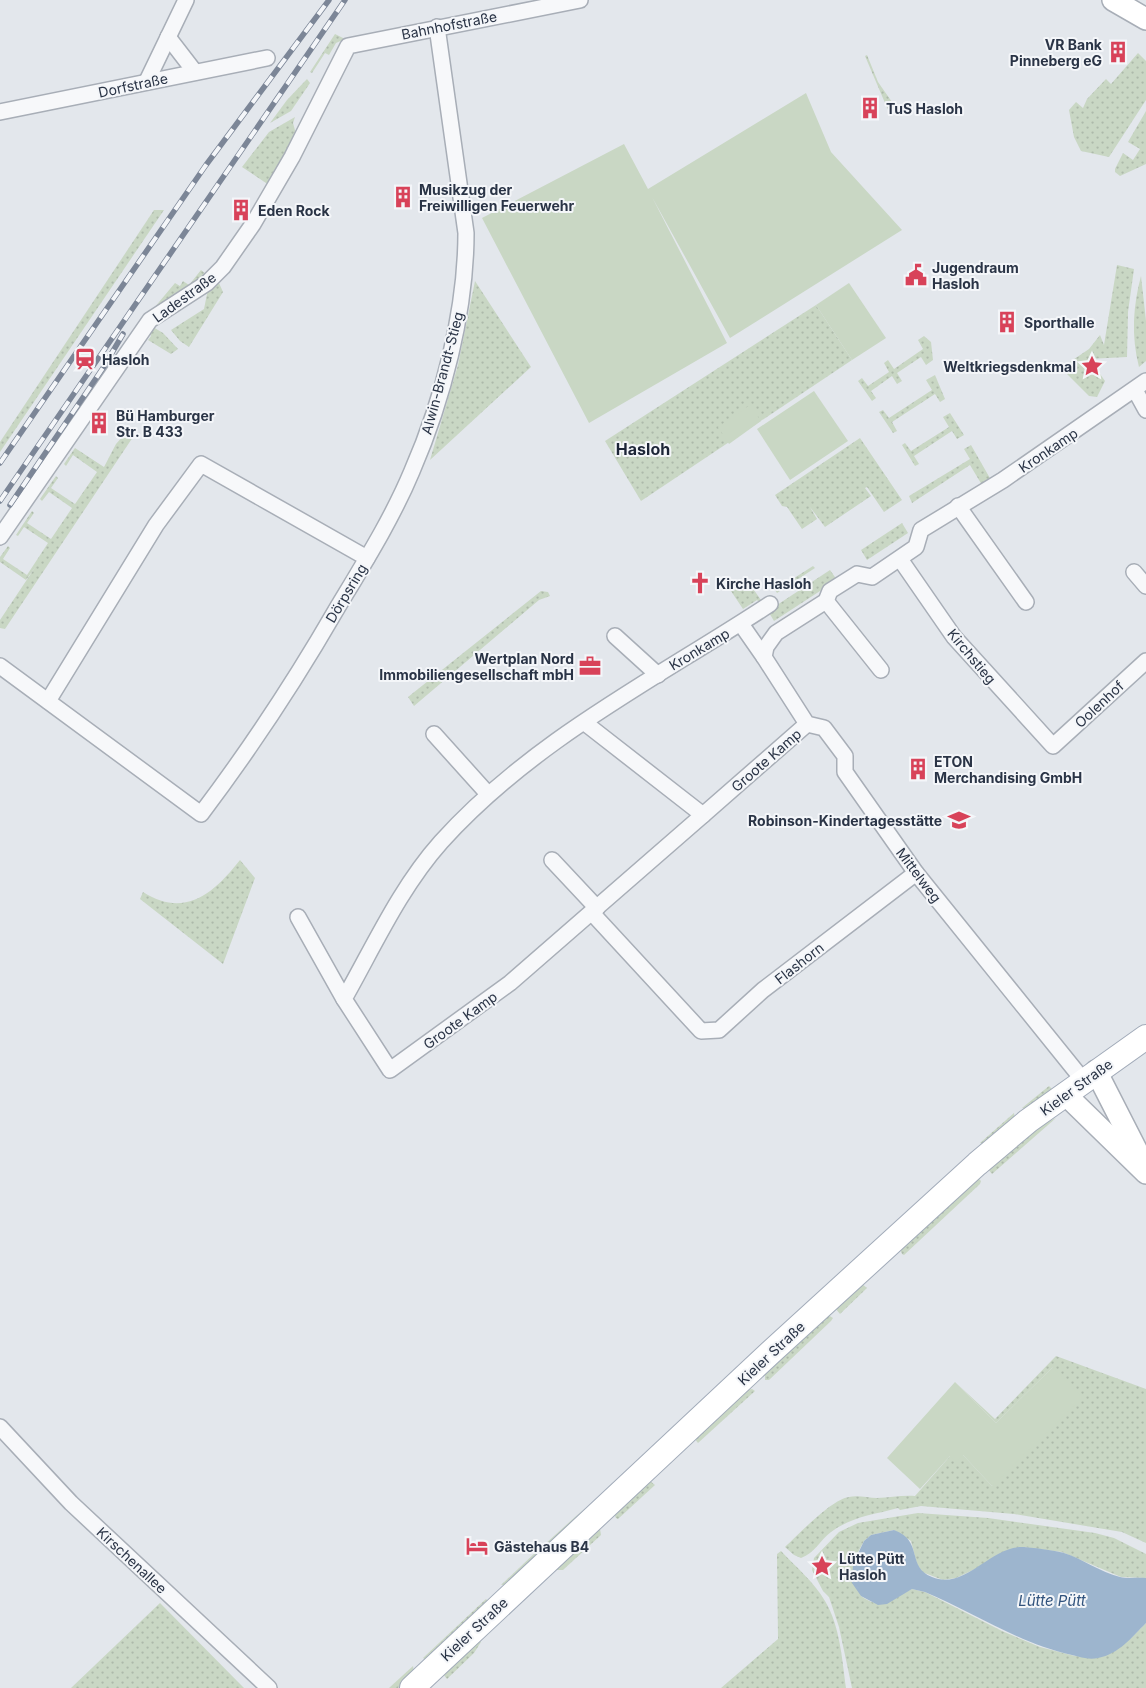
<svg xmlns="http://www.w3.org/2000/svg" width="1146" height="1688" font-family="Inter,sans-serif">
  <defs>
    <pattern id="grass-dots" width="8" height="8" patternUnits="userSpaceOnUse" patternTransform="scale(1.25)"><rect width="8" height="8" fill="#c9d7c4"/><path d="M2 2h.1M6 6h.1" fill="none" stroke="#adb9aa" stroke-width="1.8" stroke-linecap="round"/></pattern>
  </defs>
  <rect width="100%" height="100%" fill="#e3e7ec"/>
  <g fill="url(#grass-dots)">
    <path d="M 335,34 L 345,39 L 336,43 L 329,55 L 325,53 L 312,73 L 310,72 Z"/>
    <path d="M 1138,53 L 1146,61 L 1146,100 L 1109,157 L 1081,151 L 1074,137 L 1069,110 L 1076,102 L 1083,108 L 1087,99 L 1106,79 L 1111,84 Z"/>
    <path d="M 867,55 L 878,82 L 899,112 L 896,113 L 894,108 L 888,110 L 865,56 Z"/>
    <path d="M 307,79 L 310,83 L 291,111 L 270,123 L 287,100 Z"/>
    <path d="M 1146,111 L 1146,164 L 1120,176 L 1115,172 L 1115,169 L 1123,153 L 1133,160 L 1140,149 L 1128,142 Z"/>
    <path d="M 295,117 L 293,123 L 296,134 L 272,187 L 242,167 L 269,132 Z"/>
    <path d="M 154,210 L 164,210 L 0,452 L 0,442 Z"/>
    <path d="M 1117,265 L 1134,269 L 1128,312 L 1127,357 L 1088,359 L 1088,373 L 1092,375 L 1098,371 L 1105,381 L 1097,397 L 1089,396 L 1061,368 L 1089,349 L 1100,335 L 1104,345 Z"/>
    <path d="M 201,270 L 207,275 L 154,308 L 175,283 L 180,286 L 183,281 L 189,285 Z"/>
    <path d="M 1141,276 L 1146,321 L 1146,361 L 1139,367 C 1131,336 1133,306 1141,276 Z"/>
    <path d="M 475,281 L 531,367 L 430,460 L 458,365 Z"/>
    <path d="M 219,283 L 223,292 L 189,347 L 180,341 L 171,330 L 204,309 L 208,289 Z"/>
    <path d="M 816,305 L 852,360 L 641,501 L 605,441 Z"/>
    <path d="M 153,327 L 163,333 L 178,349 L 171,354 L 148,340 L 151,336 L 149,333 Z"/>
    <path d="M 924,336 L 931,342 L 933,360 L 926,365 L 921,357 L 897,373 L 902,381 L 897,384 L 892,376 L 871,391 L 876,398 L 872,401 L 858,381 L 862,378 L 868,386 L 889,372 L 884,363 L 888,360 L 894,369 L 923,349 L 918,340 Z"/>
    <path d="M 935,375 L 945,399 L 940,402 L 935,394 L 892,422 L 897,431 L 893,433 L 879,412 L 883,410 L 889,418 L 932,390 L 926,380 Z"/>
    <path d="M 950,413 L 964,435 L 957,439 L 952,431 L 914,456 L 919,464 L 915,466 L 902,445 L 905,443 L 911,451 L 949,427 L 943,417 Z"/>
    <path d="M 133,427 L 137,431 L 5,629 L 0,628 L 0,620 L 36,566 L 26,580 L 0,562 L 0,557 L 8,546 L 10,548 L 3,559 L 27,575 L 48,543 L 24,527 L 18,536 L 16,535 L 32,511 L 34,513 L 27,523 L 51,539 L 72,508 L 49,492 L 42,501 L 40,499 L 56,476 L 58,478 L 51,488 L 75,504 L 97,472 L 73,455 L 66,466 L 64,464 L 75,448 L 104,467 L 116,444 L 130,428 Z"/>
    <path d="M 860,438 L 902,500 L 884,512 L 867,487 L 865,488 L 871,496 L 825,527 L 810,507 L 817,519 L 802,529 L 787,507 L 782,506 L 775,495 Z"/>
    <path d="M 971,445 L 991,480 L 982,485 L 970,465 L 912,503 L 909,496 L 970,459 L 964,449 Z"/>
    <path d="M 902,523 L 908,533 L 867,560 L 861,550 Z"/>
    <path d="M 813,566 L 815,568 L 777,593 L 771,584 L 773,582 L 777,589 Z"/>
    <path d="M 830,570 L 837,580 L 774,621 L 768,611 Z"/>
    <path d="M 747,580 L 763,603 L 761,604 L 757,600 L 743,609 L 731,591 Z"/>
    <path d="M 541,591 L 548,592 L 550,596 L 539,600 L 414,706 L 408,697 Z"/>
    <path d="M 240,860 L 255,878 L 223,964 L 140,899 L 143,892 C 185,919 214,893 240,860 Z"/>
    <path d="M 1049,1086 L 1053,1090 L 1028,1110 L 1022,1108 Z"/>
    <path d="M 1014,1113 L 1015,1119 L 986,1145 L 980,1143 Z"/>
    <path d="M 1056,1118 L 992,1174 L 988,1169 L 1035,1128 Z"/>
    <path d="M 978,1178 L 981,1181 L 980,1184 L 904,1255 L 902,1254 L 900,1249 Z"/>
    <path d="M 862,1284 L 867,1288 L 840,1314 L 835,1308 Z"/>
    <path d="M 828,1315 L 833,1318 L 831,1321 L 769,1380 L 765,1380 L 765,1373 Z"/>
    <path d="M 1056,1356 L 1146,1389 L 1146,1543 L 1122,1532 L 1014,1514 L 921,1506 L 900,1510 L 898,1508 C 873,1515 853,1516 831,1532 C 820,1540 815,1553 801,1558 L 794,1555 L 785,1547 C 799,1534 832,1499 849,1497 C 858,1495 868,1498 877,1498 C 890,1498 901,1495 915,1496 L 950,1456 L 963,1455 L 992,1486 L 1053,1367 L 996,1423 L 955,1382 L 995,1419 Z"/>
    <path d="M 752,1389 L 755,1391 L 698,1443 L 694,1438 L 747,1390 Z"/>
    <path d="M 650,1481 L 655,1485 L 618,1519 L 616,1518 L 614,1514 Z"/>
    <path d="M 585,1508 L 547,1546 L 544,1545 Z"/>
    <path d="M 918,1513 L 988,1518 L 1095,1533 L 1114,1538 L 1146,1554 L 1146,1578 L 1121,1577 L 1062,1552 L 1022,1547 L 956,1578 L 943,1580 L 922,1572 L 917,1564 L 911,1541 L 894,1530 L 871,1535 L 864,1541 L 857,1554 L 853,1564 L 861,1596 C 884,1612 890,1599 912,1589 L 925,1592 L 1002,1631 L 1040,1647 L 1075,1656 L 1130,1639 L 1146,1623 L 1146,1688 L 852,1688 L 839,1627 L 829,1597 L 823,1591 L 812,1570 L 814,1558 L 839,1532 L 858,1523 Z"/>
    <path d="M 598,1529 L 600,1529 L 601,1535 L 563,1570 L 557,1570 L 557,1567 Z"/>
    <path d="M 538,1550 L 539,1556 L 506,1585 L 501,1585 Z"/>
    <path d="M 781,1551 C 796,1567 814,1582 825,1601 C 840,1626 842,1659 846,1688 L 721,1688 L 778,1639 L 777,1554 Z"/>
    <path d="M 486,1599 L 488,1601 L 426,1660 L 423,1658 Z"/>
    <path d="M 160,1603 L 244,1688 L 71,1688 Z"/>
    <path d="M 479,1640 L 481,1642 L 474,1653 L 447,1679 L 443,1674 Z"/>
    <path d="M 413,1666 L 414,1672 L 398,1688 L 389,1688 Z"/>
  </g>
  <g fill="#c9d7c4">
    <path d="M 806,93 L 831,152 L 902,230 L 730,338 L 652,197 L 727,343 L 589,423 L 482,218 L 624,144 L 648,189 Z"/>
    <path d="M 849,283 L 886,338 L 852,360 L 816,305 Z"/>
    <path d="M 814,391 L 848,441 L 790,480 L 757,429 Z"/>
    <path d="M 750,405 L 761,421 L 729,444 L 718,427 Z"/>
    <path d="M 1053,1367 L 1082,1398 L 992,1486 L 963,1455 L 956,1462 L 950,1456 L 920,1489 L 887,1458 L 955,1382 L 996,1423 Z"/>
  </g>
  <path fill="#9db5ce" d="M 894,1530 C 924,1541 906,1567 932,1577 C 965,1591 990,1546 1023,1547 C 1028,1547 1059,1551 1064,1553 C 1083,1559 1100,1572 1120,1577 C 1128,1579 1138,1577 1146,1578 L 1146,1623 C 1132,1637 1119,1654 1098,1658 C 1088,1660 1081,1657 1072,1655 C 1018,1643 975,1613 925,1592 L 912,1589 L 887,1604 L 878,1605 L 861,1596 L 852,1583 L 853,1564 L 864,1541 L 871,1535 Z"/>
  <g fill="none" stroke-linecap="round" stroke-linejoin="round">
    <g stroke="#a8aeb7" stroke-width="18">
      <g id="minor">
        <path d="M 168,37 L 195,72"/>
        <path d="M 147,81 L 186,0"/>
        <path d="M 0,112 L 267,58"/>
        <path d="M 1135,390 L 1146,410"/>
        <path d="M 958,506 L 1026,602"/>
        <path d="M 0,537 L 150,320 L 207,283 L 223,267 L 253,224 L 292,157 L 348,46 L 580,0"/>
        <path d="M 900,559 L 954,637 L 1053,746 L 1146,661"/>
        <path d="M 1134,572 L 1146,586"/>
        <path d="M 826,601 L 881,670"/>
        <path d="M 741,624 L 764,657"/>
        <path d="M 615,636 L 658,675"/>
        <path d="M 0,666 L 201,814 C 250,749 295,681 336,610 C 363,565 392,519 412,471 C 443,400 466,311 466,233 L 437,27"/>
        <path d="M 48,701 L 156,525 L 201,464 L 367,558"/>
        <path d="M 585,723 L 703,815 L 510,983 L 390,1070 L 344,999 C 374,946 400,888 441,842 C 534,739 656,679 770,604"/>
        <path d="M 434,734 L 488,794"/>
        <path d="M 703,815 L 807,724"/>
        <path d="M 552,860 L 597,908"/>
        <path d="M 592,913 L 701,1031 L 719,1030 L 763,990 L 916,873"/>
        <path d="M 298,917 L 344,999"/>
        <path d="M 1083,1080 L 916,873 L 845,772 L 845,756 L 824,728 L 807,724 L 764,657 L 766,647 L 776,633 L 826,601 L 830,591 L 857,574 L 872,577 L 916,547 L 921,530 L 1003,480 L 1146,381"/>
        <path d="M 0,1427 L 71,1503 L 269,1688"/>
      </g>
    </g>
    <g stroke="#a8aeb7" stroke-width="24">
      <g id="secondary">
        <path d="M 1113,0 L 1146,19"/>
        <path d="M 1096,1071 L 1141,1159"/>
        <path d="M 1065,1094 L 1146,1173"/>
      </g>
    </g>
    <g stroke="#a2abb9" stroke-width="26">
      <path id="primary" d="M 412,1688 L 771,1352 L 977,1164 L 1028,1121 L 1146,1037"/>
    </g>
    <use href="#minor" stroke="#f7f8fa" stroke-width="15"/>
    <use href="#secondary" stroke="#fff" stroke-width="21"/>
    <use href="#primary" stroke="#fff" stroke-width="24"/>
    <g stroke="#7c8697" stroke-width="5.5">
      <g id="rail">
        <path d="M 0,463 L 206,165 L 329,0"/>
        <path d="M 0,501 L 345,0"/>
        <path d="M 10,505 L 103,368 L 123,334"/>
      </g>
    </g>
    <use href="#rail" stroke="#f4f6f9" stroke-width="4" stroke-dasharray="11" stroke-linecap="butt"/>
  </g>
  <defs>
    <g id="building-bare" transform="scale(1.725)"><path d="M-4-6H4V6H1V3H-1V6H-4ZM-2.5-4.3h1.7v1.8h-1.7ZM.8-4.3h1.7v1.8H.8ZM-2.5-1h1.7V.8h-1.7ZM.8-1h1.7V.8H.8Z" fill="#d84259" stroke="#f4f6f9" stroke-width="2.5" paint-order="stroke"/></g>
    <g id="civic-bare" transform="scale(1.725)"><path d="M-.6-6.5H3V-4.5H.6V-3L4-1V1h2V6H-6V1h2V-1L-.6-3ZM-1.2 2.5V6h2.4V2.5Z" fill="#d84259" stroke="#f4f6f9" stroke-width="2.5" paint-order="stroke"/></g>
    <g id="station-bare" transform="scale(1.725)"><path d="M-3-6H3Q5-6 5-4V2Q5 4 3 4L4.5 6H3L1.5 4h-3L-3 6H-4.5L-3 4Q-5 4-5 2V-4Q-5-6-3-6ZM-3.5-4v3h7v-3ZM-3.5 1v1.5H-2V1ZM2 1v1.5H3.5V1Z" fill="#d84259" stroke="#f4f6f9" stroke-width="2.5" paint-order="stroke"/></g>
    <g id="sight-bare" transform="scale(1.725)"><path d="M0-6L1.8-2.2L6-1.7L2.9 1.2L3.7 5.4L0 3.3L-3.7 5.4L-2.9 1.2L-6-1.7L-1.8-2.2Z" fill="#d84259" stroke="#f4f6f9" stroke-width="2.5" paint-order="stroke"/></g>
    <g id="church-bare" transform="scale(1.725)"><path d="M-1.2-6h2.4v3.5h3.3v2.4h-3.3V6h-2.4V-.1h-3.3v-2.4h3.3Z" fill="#d84259" stroke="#f4f6f9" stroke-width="2.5" paint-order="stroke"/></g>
    <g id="office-bare" transform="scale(1.725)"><path d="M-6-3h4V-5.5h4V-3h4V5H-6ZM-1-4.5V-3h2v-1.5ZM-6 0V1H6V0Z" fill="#d84259" stroke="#f4f6f9" stroke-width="2.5" paint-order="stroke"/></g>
    <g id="school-bare" transform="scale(1.725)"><path d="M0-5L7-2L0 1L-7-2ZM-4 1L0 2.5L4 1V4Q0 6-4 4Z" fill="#d84259" stroke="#f4f6f9" stroke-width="2.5" paint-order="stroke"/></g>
    <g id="hotel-bare" transform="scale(1.725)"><path d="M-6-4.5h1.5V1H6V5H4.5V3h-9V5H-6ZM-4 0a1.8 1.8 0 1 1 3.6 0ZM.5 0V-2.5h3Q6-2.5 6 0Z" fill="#d84259" stroke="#f4f6f9" stroke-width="2.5" paint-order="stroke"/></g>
  </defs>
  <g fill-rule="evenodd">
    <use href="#building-bare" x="1118" y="52"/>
    <use href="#building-bare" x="870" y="108"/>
    <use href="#building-bare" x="403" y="197"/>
    <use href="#building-bare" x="241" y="210"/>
    <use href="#civic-bare" x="916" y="275"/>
    <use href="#building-bare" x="1007" y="322"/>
    <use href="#station-bare" x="85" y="359"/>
    <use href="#sight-bare" x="1092" y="366"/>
    <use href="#building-bare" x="99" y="423"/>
    <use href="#church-bare" x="700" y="583"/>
    <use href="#office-bare" x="590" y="666"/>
    <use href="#building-bare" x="918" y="769"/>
    <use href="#school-bare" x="959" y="820"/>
    <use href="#hotel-bare" x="477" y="1546"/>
    <use href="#sight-bare" x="822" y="1566"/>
  </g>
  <g text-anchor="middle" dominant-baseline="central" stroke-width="4" stroke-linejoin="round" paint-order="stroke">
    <g font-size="14" fill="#2a3446" stroke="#f4f6f9">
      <text transform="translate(449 25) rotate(-11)">Bahnhofstraße</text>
      <text transform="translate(133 85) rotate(-12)">Dorfstraße</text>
      <text transform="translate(184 297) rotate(-36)">Ladestraße</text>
      <text transform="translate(442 373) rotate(-75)">Alwin-Brandt-Stieg</text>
      <text transform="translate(1048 450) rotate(-34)">Kronkamp</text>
      <text transform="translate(346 593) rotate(-59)">Dörpsring</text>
      <text transform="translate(699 649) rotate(-31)">Kronkamp</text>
      <text transform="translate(972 656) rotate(50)">Kirchstieg</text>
      <text transform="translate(1099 704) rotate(-43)">Oolenhof</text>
      <text transform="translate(766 760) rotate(-41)">Groote Kamp</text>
      <text transform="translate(919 875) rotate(53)">Mittelweg</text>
      <text transform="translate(799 963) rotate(-38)">Flashorn</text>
      <text transform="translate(460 1020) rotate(-36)">Groote Kamp</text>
      <text transform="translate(1076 1087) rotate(-36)">Kieler Straße</text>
      <text transform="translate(771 1353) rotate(-43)">Kieler Straße</text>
      <text transform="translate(132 1560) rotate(43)">Kirschenallee</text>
      <text transform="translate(474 1629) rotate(-43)">Kieler Straße</text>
    </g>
    <g font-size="14" font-weight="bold" fill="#2a3446" stroke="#f4f6f9" text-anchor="start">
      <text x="1102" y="44" text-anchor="end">VR Bank<tspan x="1102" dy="16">Pinneberg eG</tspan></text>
      <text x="886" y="108">TuS Hasloh</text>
      <text x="419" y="189">Musikzug der<tspan x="419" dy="16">Freiwilligen Feuerwehr</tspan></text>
      <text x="258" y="210">Eden Rock</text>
      <text x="932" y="267">Jugendraum<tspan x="932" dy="16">Hasloh</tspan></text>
      <text x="1024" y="322">Sporthalle</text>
      <text x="102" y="359">Hasloh</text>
      <text x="1076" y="366" text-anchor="end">Weltkriegsdenkmal</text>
      <text x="116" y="415">Bü Hamburger<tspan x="116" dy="16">Str. B 433</tspan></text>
      <text x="716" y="583">Kirche Hasloh</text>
      <text x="574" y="658" text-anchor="end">Wertplan Nord<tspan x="574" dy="16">Immobiliengesellschaft mbH</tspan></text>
      <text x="934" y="761">ETON<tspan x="934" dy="16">Merchandising GmbH</tspan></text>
      <text x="942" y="820" text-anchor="end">Robinson-Kindertagesstätte</text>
      <text x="494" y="1546">Gästehaus B4</text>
      <text x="839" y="1558">Lütte Pütt<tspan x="839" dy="16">Hasloh</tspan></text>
    </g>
    <g font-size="15" font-style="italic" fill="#31537d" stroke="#f4f6f9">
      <text x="1052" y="1600">Lütte Pütt</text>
    </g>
    <g font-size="16" font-weight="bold" fill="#1c2537" stroke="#f4f6f9">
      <text x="643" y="449">Hasloh</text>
    </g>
  </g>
</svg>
